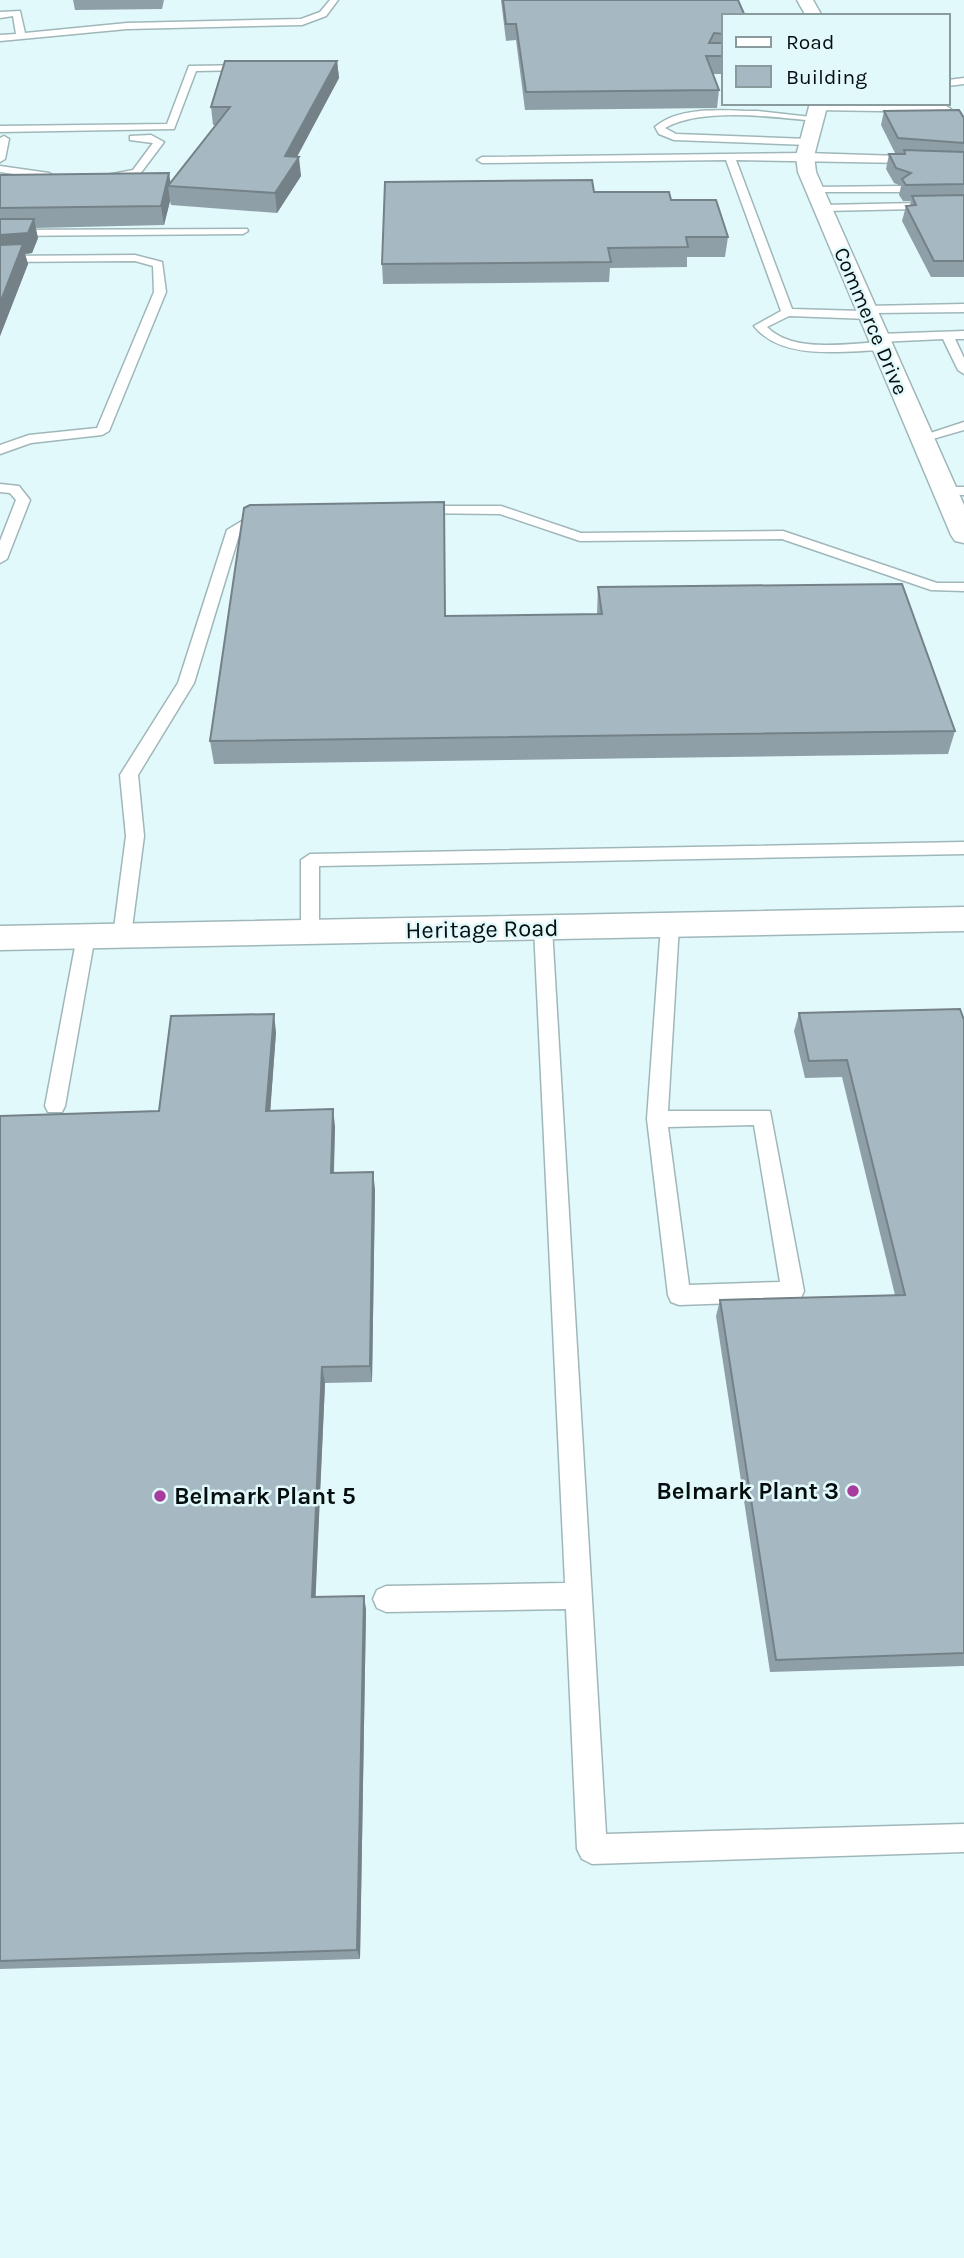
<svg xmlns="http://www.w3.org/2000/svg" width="964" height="2258" font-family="Karla,sans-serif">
  <rect width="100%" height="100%" fill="#e2f9fc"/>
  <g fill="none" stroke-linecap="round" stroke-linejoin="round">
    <g stroke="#a0b7b9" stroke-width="3">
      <g id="service">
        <path d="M 330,0 L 338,0 L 326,16 L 302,25 L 127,29 L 0,41 L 0,35 L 16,34 L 13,16 L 0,18 L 0,12 L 20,11 L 25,33 L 127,23 L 301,19 L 320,12 Z"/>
        <path d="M 252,65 L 249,70 L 196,71 L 174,129 L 0,132 L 0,126 L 167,124 L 189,66 Z"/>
        <path d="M 964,78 L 964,84 L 948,86 L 948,80 Z"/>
        <path d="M 818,105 L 946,106 L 951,109 L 946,112 L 815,110 Z"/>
        <path d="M 758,111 L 820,118 L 815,121 C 774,117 702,107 665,128 L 676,134 L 808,139 L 813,142 L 808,145 L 674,140 L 659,134 L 655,127 C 680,105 727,111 758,111 Z"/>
        <path d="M 151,135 L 164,142 L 140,174 L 102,180 L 102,176 L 133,170 L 153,143 L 130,140 L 130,136 Z"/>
        <path d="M 4,136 L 9,139 L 5,159 L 0,162 L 0,138 Z"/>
        <path d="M 805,153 L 964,158 L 964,164 L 736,160 L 792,309 L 862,311 L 867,306 L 964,304 L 964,312 L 874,313 L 869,319 L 789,316 L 767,327 C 794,354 849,343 883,342 L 889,346 L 883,350 C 843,351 782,361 754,326 L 781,311 L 726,160 L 482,163 L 477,160 L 482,157 Z"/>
        <path d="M 0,166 L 49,173 L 54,176 L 49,179 L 0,172 Z"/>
        <path d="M 815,187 L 901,186 L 906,189 L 901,192 L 811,192 L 811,188 Z"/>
        <path d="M 964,202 L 964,208 L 823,211 L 818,208 L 823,205 Z"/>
        <path d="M 247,229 L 248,231 L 243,234 L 0,236 L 0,230 Z"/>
        <path d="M 135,255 L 162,262 L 166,292 L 109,431 L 102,435 L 31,443 L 0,454 L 0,445 L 29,435 L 97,428 L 154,292 L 153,266 L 135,261 L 0,262 L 0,256 Z"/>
        <path d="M 964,331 L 964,339 L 955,339 L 964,358 L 964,374 L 958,370 L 943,339 L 879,342 L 873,338 L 879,334 Z"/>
        <path d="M 964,422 L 964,430 L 922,442 L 915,438 Z"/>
        <path d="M 0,484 L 19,486 L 30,500 L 7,559 L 0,563 L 0,541 L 16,500 L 10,493 L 0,492 Z"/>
        <path d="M 945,487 L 964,487 L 964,495 L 940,494 L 938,491 Z"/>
        <path d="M 416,506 L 501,506 L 581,533 L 783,531 L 937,583 L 964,583 L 964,591 L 931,590 L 782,539 L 580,541 L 500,514 L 411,513 L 409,510 Z"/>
        <path d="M 265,507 L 272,511 L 270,514 L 240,532 L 194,683 L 138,775 L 144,836 L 131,936 L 122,943 L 115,941 L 113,936 L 126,836 L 120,775 L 178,683 L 227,530 Z"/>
        <path d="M 964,842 L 964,854 L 319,866 L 319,932 L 310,939 L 301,932 L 301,860 L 310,854 Z"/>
        <path d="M 670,919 L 679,925 L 668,1111 L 770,1111 L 804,1291 L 801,1298 L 793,1301 L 679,1305 L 671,1302 L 668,1295 L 647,1119 L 661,925 ZM 754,1125 L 780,1282 L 689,1285 L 668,1127 Z"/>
        <path d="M 543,922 L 552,928 L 606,1834 L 964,1824 L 964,1852 L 592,1864 L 582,1859 L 577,1849 L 566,1609 L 386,1612 L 377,1608 L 373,1599 L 377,1590 L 386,1586 L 565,1583 L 534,928 Z"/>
        <path d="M 86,929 L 95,936 L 65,1106 L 62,1112 L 48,1112 L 45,1106 L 77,936 Z"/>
      </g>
    </g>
    <g stroke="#a0b7b9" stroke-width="3">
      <g id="minor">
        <path d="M 797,0 L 813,0 L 822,16 L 806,16 Z"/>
        <path d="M 810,103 L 828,103 L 814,156 L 816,172 L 964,505 L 964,543 L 955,541 L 951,535 L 798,172 L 796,156 Z"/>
      </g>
    </g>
    <g stroke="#a0b7b9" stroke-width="3">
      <path id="secondary" d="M 964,907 L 964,931 L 0,950 L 0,926 Z"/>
    </g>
    <use href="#service" fill="#fff" fill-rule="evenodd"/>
    <use href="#minor" fill="#fff" fill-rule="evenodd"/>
    <use href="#secondary" fill="#fff" fill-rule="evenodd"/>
  </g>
  <g fill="#8f9fa8">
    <path d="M 73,0 L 164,0 L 162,9 L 75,10 Z"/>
    <path d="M 501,0 L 738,0 L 724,16 L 724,74 L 713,74 L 719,90 L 717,108 L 525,110 L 516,40 L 506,41 Z"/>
    <path d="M 337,61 L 339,78 L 297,157 L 301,176 L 277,213 L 171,205 L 170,201 L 164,225 L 35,228 L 38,238 L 32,253 L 25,254 L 28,264 L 0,336 L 0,175 L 171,182 L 216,125 L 213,125 L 211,107 Z"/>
    <path d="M 884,111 L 964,118 L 964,277 L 931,277 L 902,221 L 906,206 L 910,206 L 911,201 L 903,201 L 899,195 L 901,186 L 894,183 L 886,169 L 889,154 L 903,154 L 895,153 L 881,125 Z"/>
    <path d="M 594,192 L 671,200 L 728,237 L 725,257 L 687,257 L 687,267 L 610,268 L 609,282 L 383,284 L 382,264 Z"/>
    <path d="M 598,587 L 955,731 L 948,754 L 214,764 L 210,741 L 446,616 L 597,614 Z"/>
    <path d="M 799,1013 L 964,1020 L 964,1666 L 770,1672 L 716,1316 L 720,1300 L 895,1295 L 842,1077 L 805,1078 L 794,1031 Z"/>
    <path d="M 276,1032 L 270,1111 L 335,1126 L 334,1173 L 375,1189 L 372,1382 L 325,1383 L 315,1597 L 366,1609 L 360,1959 L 0,1969 L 0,1116 L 159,1111 Z"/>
  </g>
  <g fill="#748288">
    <path d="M 337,61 L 339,78 L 287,175 L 285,156 Z"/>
    <path d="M 299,157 L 301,176 L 277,213 L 275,193 Z"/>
    <path d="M 169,173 L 171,186 L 168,186 L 170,201 L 164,225 L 161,206 Z"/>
    <path d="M 34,219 L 38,238 L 32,253 L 25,254 L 28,264 L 0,336 L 0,236 Z"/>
    <path d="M 274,1014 L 276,1032 L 269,1128 L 266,1111 Z"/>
    <path d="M 333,1109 L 335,1126 L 333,1190 L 331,1173 Z"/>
    <path d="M 373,1172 L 375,1189 L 372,1382 L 370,1366 Z"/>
    <path d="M 322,1367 L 325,1383 L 315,1610 L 312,1597 Z"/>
    <path d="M 364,1596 L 366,1609 L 360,1959 L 357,1950 Z"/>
  </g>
  <g fill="#a6b9c3" stroke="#748288" stroke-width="2">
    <path d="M 503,0 L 738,0 L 745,16 L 724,16 L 724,34 L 714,33 L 709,43 L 724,43 L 724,56 L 706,56 L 719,90 L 526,92 L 516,24 L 506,24 Z"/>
    <path d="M 225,61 L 337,61 L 285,156 L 299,157 L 275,193 L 168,186 L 230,107 L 211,107 Z"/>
    <path d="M 959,110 L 964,118 L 964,143 L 898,138 L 884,111 Z"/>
    <path d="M 904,150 L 964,152 L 964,184 L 906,185 L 902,179 L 911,173 L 896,168 L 889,154 L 905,154 Z"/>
    <path d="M 169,173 L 161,206 L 0,208 L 0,175 Z"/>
    <path d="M 592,180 L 594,192 L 669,192 L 671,200 L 716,200 L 728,237 L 686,237 L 688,247 L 608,248 L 611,262 L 382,264 L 385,182 Z"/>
    <path d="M 964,195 L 964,261 L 934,261 L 906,206 L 916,205 L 912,196 Z"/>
    <path d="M 0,219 L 34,219 L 28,233 L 0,235 Z"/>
    <path d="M 23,244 L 0,303 L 0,245 Z"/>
    <path d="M 444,502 L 445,616 L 602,614 L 598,587 L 902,584 L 955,731 L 210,741 L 244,508 L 250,505 Z"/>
    <path d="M 960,1009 L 964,1020 L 964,1653 L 776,1660 L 720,1300 L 905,1295 L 847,1060 L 809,1061 L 799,1013 Z"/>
    <path d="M 274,1014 L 266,1111 L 333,1109 L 331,1173 L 373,1172 L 370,1366 L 322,1367 L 312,1597 L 364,1596 L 357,1950 L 0,1961 L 0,1116 L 159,1111 L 171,1016 Z"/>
  </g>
  <g fill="#a83c9c" stroke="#e2f9fc" stroke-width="2.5">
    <circle cx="853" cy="1491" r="7"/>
    <circle cx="160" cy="1496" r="7"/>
  </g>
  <g text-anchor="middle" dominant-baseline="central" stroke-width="5" stroke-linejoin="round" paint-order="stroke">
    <g font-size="21" fill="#060d0e" stroke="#e2f9fc">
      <text transform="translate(871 321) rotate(67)">Commerce Drive</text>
    </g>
    <g font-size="24" fill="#060d0e" stroke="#e2f9fc">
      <text transform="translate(482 929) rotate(-1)">Heritage Road</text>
    </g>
    <g font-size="24" font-weight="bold" fill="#060d0e" stroke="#e2f9fc" text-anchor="end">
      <text x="839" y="1491">Belmark Plant 3</text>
      <text x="174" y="1496" text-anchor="start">Belmark Plant 5</text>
    </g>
  </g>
  <rect x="722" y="14" width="228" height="91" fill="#e2f9fc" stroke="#8a9b9d" stroke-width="2"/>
  <rect x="736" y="37" width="35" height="10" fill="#ffffff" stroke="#8a9b9d" stroke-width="2"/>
  <text x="786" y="49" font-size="21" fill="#060d0e">Road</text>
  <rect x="736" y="66" width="35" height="21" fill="#a6b9c3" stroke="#8a9b9d" stroke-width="2"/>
  <text x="786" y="84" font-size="21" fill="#060d0e">Building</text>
</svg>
